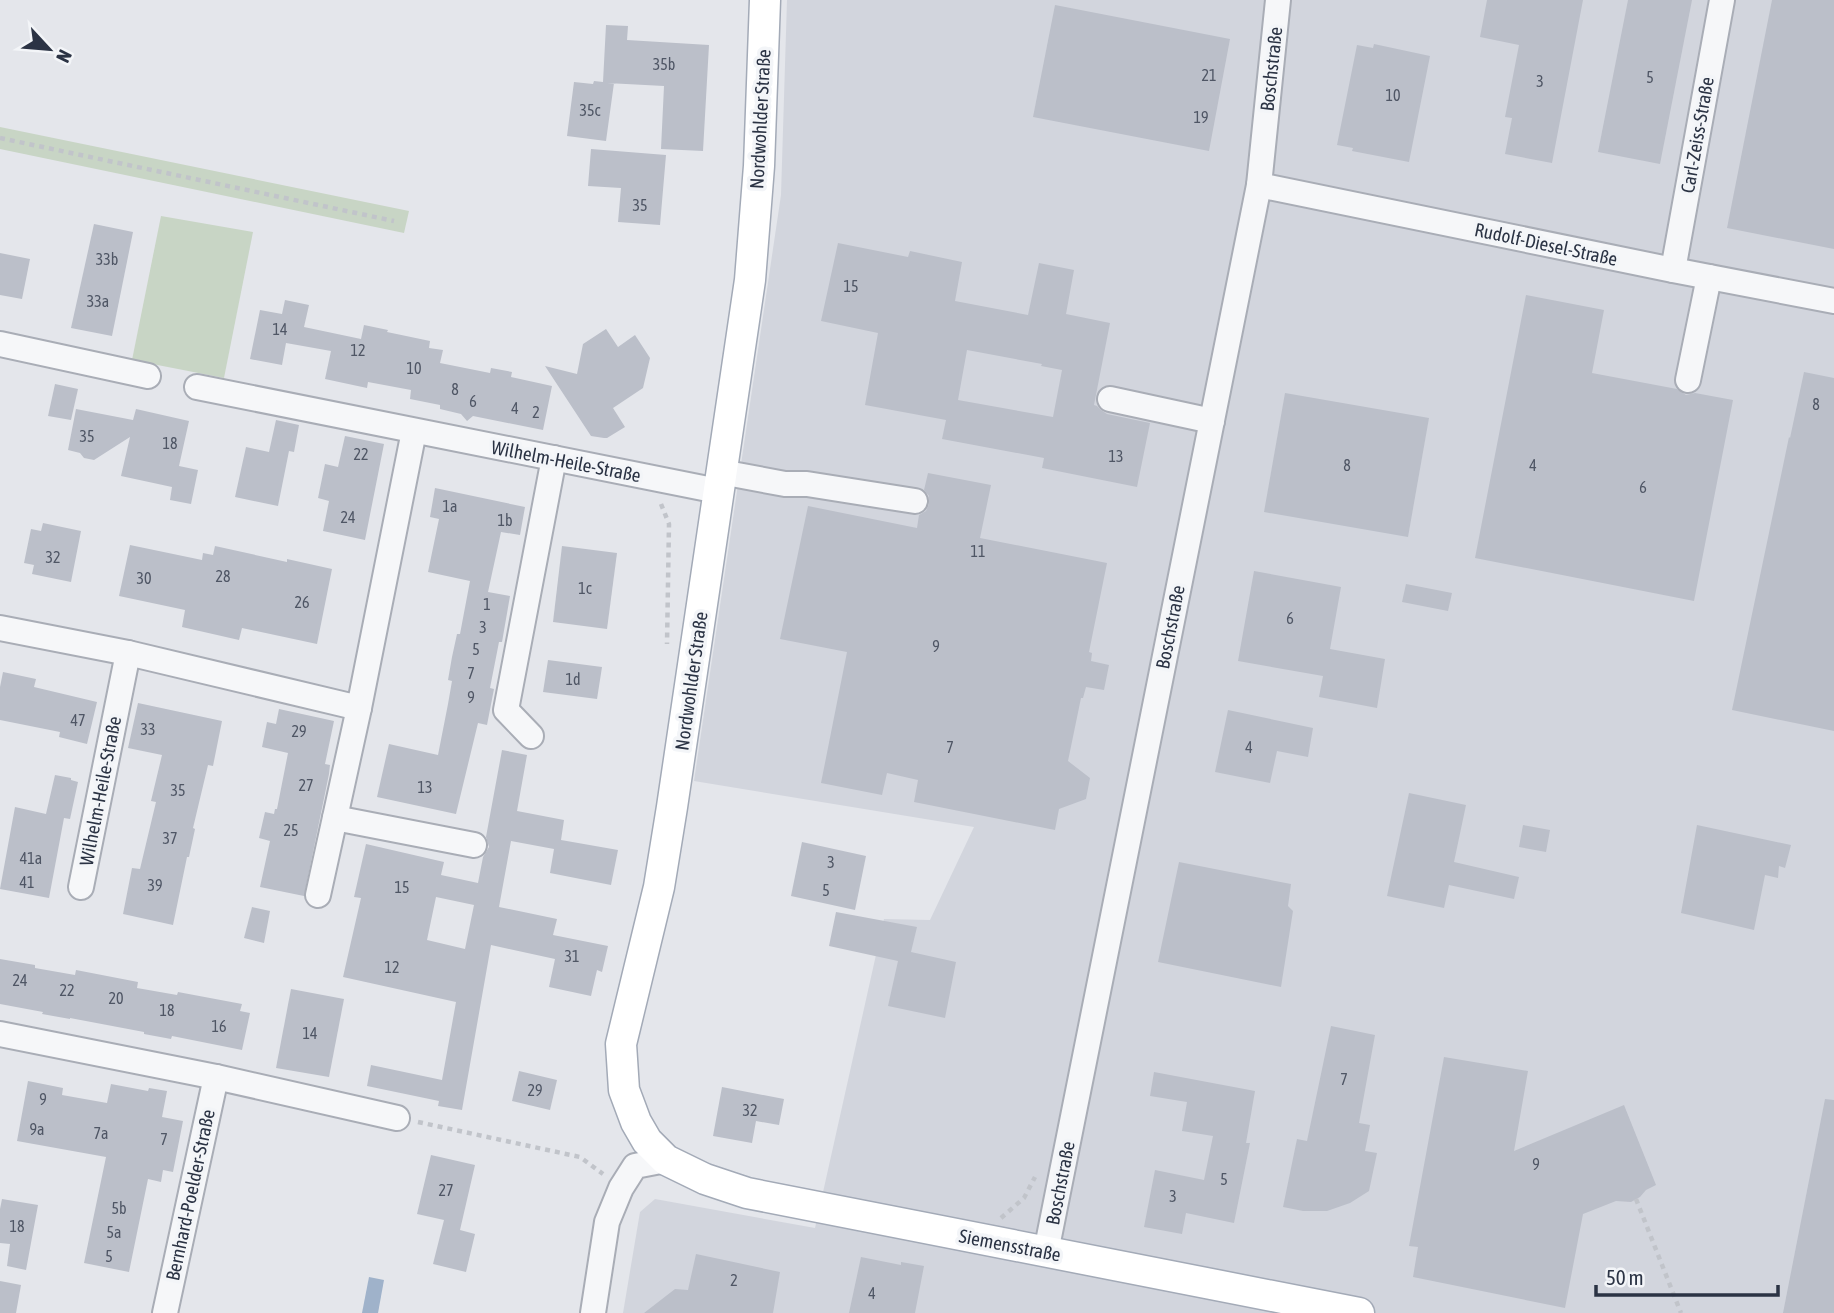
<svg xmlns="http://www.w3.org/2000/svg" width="1834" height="1313" font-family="'Asap Condensed',sans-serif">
  <rect width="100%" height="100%" fill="#e4e6eb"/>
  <path fill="#d2d5dd" d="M 787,0 L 1834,0 L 1834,1313 L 623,1313 L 640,1212 L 655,1199 L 815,1228 L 884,919 L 930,920 L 974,827 L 694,781 L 781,195 Z"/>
  <g fill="#c8d5c5">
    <path d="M 0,127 L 409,211 L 404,233 L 0,149 Z"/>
    <path d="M 161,216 L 253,232 L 224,378 L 132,360 Z"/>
  </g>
  <path fill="#9fb2ca" d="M 369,1277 L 384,1280 L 378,1313 L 362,1313 Z"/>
  <g fill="#bbbfc9" fill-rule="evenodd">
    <path d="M 1487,0 L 1583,0 L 1552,163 L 1505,154 L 1512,118 L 1505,117 L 1519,45 L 1480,37 Z"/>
    <path d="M 1628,0 L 1692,0 L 1660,164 L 1598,152 Z"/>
    <path d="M 1772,0 L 1834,0 L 1834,249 L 1727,228 Z"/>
    <path d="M 1055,5 L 1230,39 L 1209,151 L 1033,117 Z"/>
    <path d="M 606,25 L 628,26 L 627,40 L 709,45 L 703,151 L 661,149 L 664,86 L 607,83 L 614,83 L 606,141 L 567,136 L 574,82 L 593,84 L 594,81 L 603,82 Z"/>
    <path d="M 1374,44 L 1430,56 L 1409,162 L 1352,151 L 1353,148 L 1337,145 L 1357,45 L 1373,48 Z"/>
    <path d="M 591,149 L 666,155 L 660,225 L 618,222 L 621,188 L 588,186 Z"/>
    <path d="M 94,224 L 133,232 L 112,336 L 71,328 Z"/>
    <path d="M 838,243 L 908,257 L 910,251 L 962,262 L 955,301 L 1028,315 L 1039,263 L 1074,270 L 1066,314 L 1110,323 L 1094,405 L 1097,406 L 1101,410 L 1107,414 L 1150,423 L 1137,487 L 1042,468 L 1044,458 L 942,439 L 946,420 L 865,405 L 878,333 L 821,321 ZM 967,350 L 1042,364 L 1041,366 L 1062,370 L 1053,417 L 958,400 Z"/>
    <path d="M 0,253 L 30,259 L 22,299 L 0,295 Z"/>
    <path d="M 1526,295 L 1604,310 L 1592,373 L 1677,389 L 1686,395 L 1695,393 L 1733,400 L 1694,601 L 1475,558 Z"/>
    <path d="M 285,300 L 309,305 L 304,327 L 361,339 L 364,325 L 388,330 L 387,332 L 430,341 L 429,348 L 443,350 L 440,363 L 490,373 L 491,368 L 512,372 L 511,377 L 552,386 L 543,430 L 473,416 L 467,421 L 461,414 L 440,409 L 440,405 L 410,399 L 411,390 L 368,382 L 367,388 L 325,379 L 331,351 L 286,343 L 282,365 L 250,359 L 260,310 L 282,314 Z"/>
    <path d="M 606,329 L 618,347 L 635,335 L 650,358 L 643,388 L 613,408 L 625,427 L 607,438 L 604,438 L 591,436 L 545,366 L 577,374 L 583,344 Z"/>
    <path d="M 1804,372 L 1834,378 L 1834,731 L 1732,710 L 1789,437 L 1790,438 Z"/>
    <path d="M 55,384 L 78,389 L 71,420 L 48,416 Z"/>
    <path d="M 1285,393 L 1429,418 L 1408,537 L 1264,512 Z"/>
    <path d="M 76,409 L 133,420 L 136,409 L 189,421 L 179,466 L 198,470 L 191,504 L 170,500 L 172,487 L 121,476 L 130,437 L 94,460 L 84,458 L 80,453 L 68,450 Z"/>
    <path d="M 276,420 L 299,425 L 294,452 L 289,451 L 278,506 L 235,497 L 246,447 L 269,452 Z"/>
    <path d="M 345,436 L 384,444 L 365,540 L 323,531 L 329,501 L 318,498 L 325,464 L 338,467 Z"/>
    <path d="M 928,473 L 991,485 L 980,538 L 1107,563 L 1089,652 L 1092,653 L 1091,661 L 1109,665 L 1104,690 L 1086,687 L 1083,698 L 1081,698 L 1068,761 L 1090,778 L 1086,799 L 1059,809 L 1055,830 L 914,802 L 918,780 L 887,773 L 882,795 L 821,783 L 847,652 L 780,639 L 808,506 L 917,528 L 919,515 L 926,511 L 929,504 L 929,496 L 924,490 Z"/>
    <path d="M 435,488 L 525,507 L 520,535 L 501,532 L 488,592 L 510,596 L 502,642 L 499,642 L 490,688 L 494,689 L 487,725 L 478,723 L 456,814 L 377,797 L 389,744 L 438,755 L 448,704 L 452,681 L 448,680 L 452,657 L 457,634 L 460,634 L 470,581 L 428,572 L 439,519 L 430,517 Z"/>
    <path d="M 43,523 L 81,531 L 71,582 L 32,574 L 34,565 L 24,563 L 31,529 L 41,531 Z"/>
    <path d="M 130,545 L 202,560 L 203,553 L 213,555 L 215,546 L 287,562 L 287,559 L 332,569 L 317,644 L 242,628 L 239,640 L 182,627 L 185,610 L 119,596 Z"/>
    <path d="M 562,546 L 617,553 L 607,629 L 553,622 Z"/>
    <path d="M 1254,571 L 1341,587 L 1330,649 L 1385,659 L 1377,708 L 1319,697 L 1323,676 L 1238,661 Z"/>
    <path d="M 1406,584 L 1452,593 L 1448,611 L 1402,602 Z"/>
    <path d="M 548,660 L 602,667 L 597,699 L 543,692 Z"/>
    <path d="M 3,672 L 36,679 L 34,687 L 97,702 L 87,744 L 59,737 L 60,732 L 0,720 L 0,687 Z"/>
    <path d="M 138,703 L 222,721 L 213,766 L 208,765 L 193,828 L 195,829 L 189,857 L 187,857 L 173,925 L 123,914 L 132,868 L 140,869 L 156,802 L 151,801 L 162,755 L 128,748 Z"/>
    <path d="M 279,709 L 334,721 L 325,764 L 330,765 L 329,774 L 304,896 L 260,887 L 270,841 L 259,838 L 265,812 L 274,814 L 275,809 L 277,809 L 288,753 L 262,747 L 267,722 L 276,724 Z"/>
    <path d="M 1228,710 L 1313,728 L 1308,757 L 1277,751 L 1270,783 L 1215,772 Z"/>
    <path d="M 502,750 L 527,755 L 517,811 L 564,820 L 561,840 L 618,850 L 611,885 L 550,873 L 554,849 L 511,841 L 499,907 L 557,919 L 553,935 L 608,946 L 602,972 L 597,970 L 591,996 L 549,987 L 555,959 L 491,945 L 462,1110 L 438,1106 L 439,1101 L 367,1086 L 371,1065 L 442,1080 L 456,1002 L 343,977 L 361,898 L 354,897 L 366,844 L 444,862 L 441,875 L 478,883 L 483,857 L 489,847 L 486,837 ZM 436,897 L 474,905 L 465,949 L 427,940 Z"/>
    <path d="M 55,775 L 71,778 L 71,780 L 78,782 L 70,819 L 64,818 L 49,898 L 0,889 L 15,807 L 46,814 Z"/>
    <path d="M 1409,793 L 1466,805 L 1454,862 L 1519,877 L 1514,899 L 1449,885 L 1444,908 L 1387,896 Z"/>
    <path d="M 1523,825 L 1550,830 L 1546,852 L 1519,847 Z"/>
    <path d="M 1697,825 L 1791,845 L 1785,868 L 1779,866 L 1778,878 L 1765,875 L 1754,930 L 1681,913 Z"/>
    <path d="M 802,842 L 866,856 L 855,910 L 791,896 Z"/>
    <path d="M 1179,862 L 1291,884 L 1288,906 L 1293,911 L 1281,987 L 1158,962 Z"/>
    <path d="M 252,907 L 270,911 L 264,943 L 244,938 Z"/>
    <path d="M 836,912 L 917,927 L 911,952 L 956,962 L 945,1018 L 888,1006 L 898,961 L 829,946 Z"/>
    <path d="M 0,959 L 35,965 L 35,968 L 75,975 L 76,970 L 138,982 L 137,988 L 177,995 L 178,992 L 242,1004 L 240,1011 L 250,1013 L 242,1050 L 172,1036 L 171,1039 L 144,1034 L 144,1032 L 70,1018 L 70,1019 L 42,1014 L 43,1012 L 0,1004 Z"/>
    <path d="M 291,989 L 344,999 L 329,1077 L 276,1068 Z"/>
    <path d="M 1331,1026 L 1375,1035 L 1359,1123 L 1370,1125 L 1365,1151 L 1377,1153 L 1369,1191 L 1350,1203 L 1327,1211 L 1303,1211 L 1283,1207 L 1297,1139 L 1307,1141 Z"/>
    <path d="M 1444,1057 L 1528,1071 L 1514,1151 L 1624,1105 L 1656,1185 L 1646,1190 L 1640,1197 L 1631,1202 L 1616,1201 L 1583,1214 L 1565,1308 L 1413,1277 L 1418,1247 L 1409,1246 Z"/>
    <path d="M 519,1071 L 557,1080 L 550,1110 L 512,1101 Z"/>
    <path d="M 1154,1072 L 1255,1091 L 1246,1143 L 1250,1143 L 1234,1223 L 1186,1213 L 1182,1234 L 1144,1227 L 1155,1170 L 1204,1180 L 1213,1136 L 1182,1131 L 1187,1102 L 1150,1096 Z"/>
    <path d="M 28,1081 L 63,1088 L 62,1095 L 107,1103 L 111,1084 L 148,1091 L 149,1088 L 167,1091 L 162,1117 L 183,1121 L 173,1172 L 163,1170 L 161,1182 L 148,1179 L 129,1272 L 84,1263 L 106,1157 L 17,1141 Z"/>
    <path d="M 722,1087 L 784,1099 L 779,1125 L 756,1121 L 752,1143 L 713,1136 Z"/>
    <path d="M 1825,1099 L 1834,1100 L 1834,1313 L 1783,1313 Z"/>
    <path d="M 431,1155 L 475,1165 L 460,1230 L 475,1234 L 466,1272 L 433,1264 L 444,1220 L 417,1214 Z"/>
    <path d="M 2,1199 L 38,1205 L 26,1270 L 7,1266 L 10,1244 L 0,1243 L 0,1209 Z"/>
    <path d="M 696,1254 L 780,1272 L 773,1313 L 644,1313 L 675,1289 L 688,1290 Z"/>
    <path d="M 861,1257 L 901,1265 L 901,1262 L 924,1266 L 915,1313 L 849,1313 Z"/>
    <path d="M 0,1281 L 21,1285 L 16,1313 L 0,1313 Z"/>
  </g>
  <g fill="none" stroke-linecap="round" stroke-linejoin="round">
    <g stroke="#a9adb6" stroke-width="28">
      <g id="minor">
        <path d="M 1259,185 L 1673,270 L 1834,301"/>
        <path d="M 1673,270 L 1722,0"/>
        <path d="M 0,344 L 148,376"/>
        <path d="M 1688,380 L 1709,277"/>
        <path d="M 197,387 L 718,491"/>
        <path d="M 1110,399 L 1212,421"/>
        <path d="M 721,472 L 785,484 L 807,484 L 915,501"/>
        <path d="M 0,628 L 128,653 L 359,708 L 414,431"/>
        <path d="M 531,736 L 506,710 L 554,458"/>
        <path d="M 335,818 L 474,845"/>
        <path d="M 81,887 L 128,653"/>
        <path d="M 318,895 L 359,708"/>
        <path d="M 0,1034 L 216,1077 L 397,1118"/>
        <path d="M 1046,1252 L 1259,185 L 1278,0"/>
        <path d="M 165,1313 L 216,1077"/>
        <path d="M 593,1313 L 607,1222 L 621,1188 L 635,1166 L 666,1160"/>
      </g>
    </g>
    <g stroke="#a3aab7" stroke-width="33">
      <path id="major" d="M 765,0 L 759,166 L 750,280 L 672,807 L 659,887 L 621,1044 L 624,1090 L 636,1122 L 647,1141 L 666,1160 L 705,1179 L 747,1193 L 1359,1313"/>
    </g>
    <g stroke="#c1c4ca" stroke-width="4.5" stroke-dasharray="5 5" stroke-linecap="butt">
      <path d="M 0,138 L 394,221"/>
      <path d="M 661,504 L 669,524 L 667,644"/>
      <path d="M 418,1122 L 580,1157 L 603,1174"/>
      <path d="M 1636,1199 L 1681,1313"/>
      <path d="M 1001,1218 L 1024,1198 L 1035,1177"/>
    </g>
    <use href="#minor" stroke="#f6f7f9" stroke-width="24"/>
    <use href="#major" stroke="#fff" stroke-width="30"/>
  </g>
  <g text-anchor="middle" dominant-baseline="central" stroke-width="7" stroke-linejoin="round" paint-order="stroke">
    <g font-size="16" fill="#4f5665">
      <text x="664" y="64">35b</text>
      <text x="1209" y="75">21</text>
      <text x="1650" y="77">5</text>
      <text x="1540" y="81">3</text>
      <text x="1393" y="95">10</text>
      <text x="590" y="110">35c</text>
      <text x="1201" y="117">19</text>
      <text x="640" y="205">35</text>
      <text x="107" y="259">33b</text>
      <text x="851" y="286">15</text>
      <text x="98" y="301">33a</text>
      <text x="280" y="329">14</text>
      <text x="358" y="350">12</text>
      <text x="414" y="368">10</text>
      <text x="455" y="389">8</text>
      <text x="473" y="401">6</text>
      <text x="1816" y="404">8</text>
      <text x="515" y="408">4</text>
      <text x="536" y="412">2</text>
      <text x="87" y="436">35</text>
      <text x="170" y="443">18</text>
      <text x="361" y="454">22</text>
      <text x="1116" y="456">13</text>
      <text x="1347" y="465">8</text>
      <text x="1533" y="465">4</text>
      <text x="1643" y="487">6</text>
      <text x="450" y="506">1a</text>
      <text x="348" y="517">24</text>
      <text x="505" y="520">1b</text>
      <text x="978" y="551">11</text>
      <text x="53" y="557">32</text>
      <text x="223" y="576">28</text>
      <text x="144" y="578">30</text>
      <text x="585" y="588">1c</text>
      <text x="302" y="602">26</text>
      <text x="487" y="604">1</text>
      <text x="1290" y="618">6</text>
      <text x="483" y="627">3</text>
      <text x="936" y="646">9</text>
      <text x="476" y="649">5</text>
      <text x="471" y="673">7</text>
      <text x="573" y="679">1d</text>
      <text x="471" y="697">9</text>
      <text x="78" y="720">47</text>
      <text x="148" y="729">33</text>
      <text x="299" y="731">29</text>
      <text x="950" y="747">7</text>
      <text x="1249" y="747">4</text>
      <text x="306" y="785">27</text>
      <text x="425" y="787">13</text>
      <text x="178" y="790">35</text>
      <text x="291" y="830">25</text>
      <text x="170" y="838">37</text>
      <text x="31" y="858">41a</text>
      <text x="831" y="862">3</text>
      <text x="27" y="882">41</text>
      <text x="155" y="885">39</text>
      <text x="402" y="887">15</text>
      <text x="826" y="890">5</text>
      <text x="572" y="956">31</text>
      <text x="392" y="967">12</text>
      <text x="20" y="980">24</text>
      <text x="67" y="990">22</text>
      <text x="116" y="998">20</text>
      <text x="167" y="1010">18</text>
      <text x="219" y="1026">16</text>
      <text x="310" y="1033">14</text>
      <text x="1344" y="1079">7</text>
      <text x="535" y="1090">29</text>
      <text x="43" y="1099">9</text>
      <text x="750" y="1110">32</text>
      <text x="37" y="1129">9a</text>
      <text x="101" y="1133">7a</text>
      <text x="164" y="1139">7</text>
      <text x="1536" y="1164">9</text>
      <text x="1224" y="1179">5</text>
      <text x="446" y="1190">27</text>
      <text x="1173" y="1196">3</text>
      <text x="119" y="1208">5b</text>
      <text x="17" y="1226">18</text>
      <text x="114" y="1232">5a</text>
      <text x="109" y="1256">5</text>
      <text x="734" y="1280">2</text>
      <text x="872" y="1293">4</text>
    </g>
    <g font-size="19" fill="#2b3344" stroke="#f3f5f8">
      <text transform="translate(1271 69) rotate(-84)">Boschstraße</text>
      <text transform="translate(760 119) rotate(-87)">Nordwohlder Straße</text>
      <text transform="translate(1697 135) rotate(-80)">Carl-Zeiss-Straße</text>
      <text transform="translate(1546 244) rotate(12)">Rudolf-Diesel-Straße</text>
      <text transform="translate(566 461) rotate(11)">Wilhelm-Heile-Straße</text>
      <text transform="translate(1170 627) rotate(-79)">Boschstraße</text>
      <text transform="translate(691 681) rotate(-82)">Nordwohlder Straße</text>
      <text transform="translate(100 791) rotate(-79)">Wilhelm-Heile-Straße</text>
      <text transform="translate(1060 1183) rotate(-79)">Boschstraße</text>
      <text transform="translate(190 1195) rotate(-78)">Bernhard-Poelder-Straße</text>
      <text transform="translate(1010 1245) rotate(11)">Siemensstraße</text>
    </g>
  </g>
  <g transform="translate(49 49) rotate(116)" stroke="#f3f5f8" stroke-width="5" paint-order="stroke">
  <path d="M0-5L12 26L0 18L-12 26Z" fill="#2b3344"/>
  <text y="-10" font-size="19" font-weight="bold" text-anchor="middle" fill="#2b3344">N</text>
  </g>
  <path d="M1596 1285v10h182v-10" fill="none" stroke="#2b3344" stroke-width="3.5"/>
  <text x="1606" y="1285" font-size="21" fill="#2b3344" stroke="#f3f5f8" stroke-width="5" paint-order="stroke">50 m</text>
</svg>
